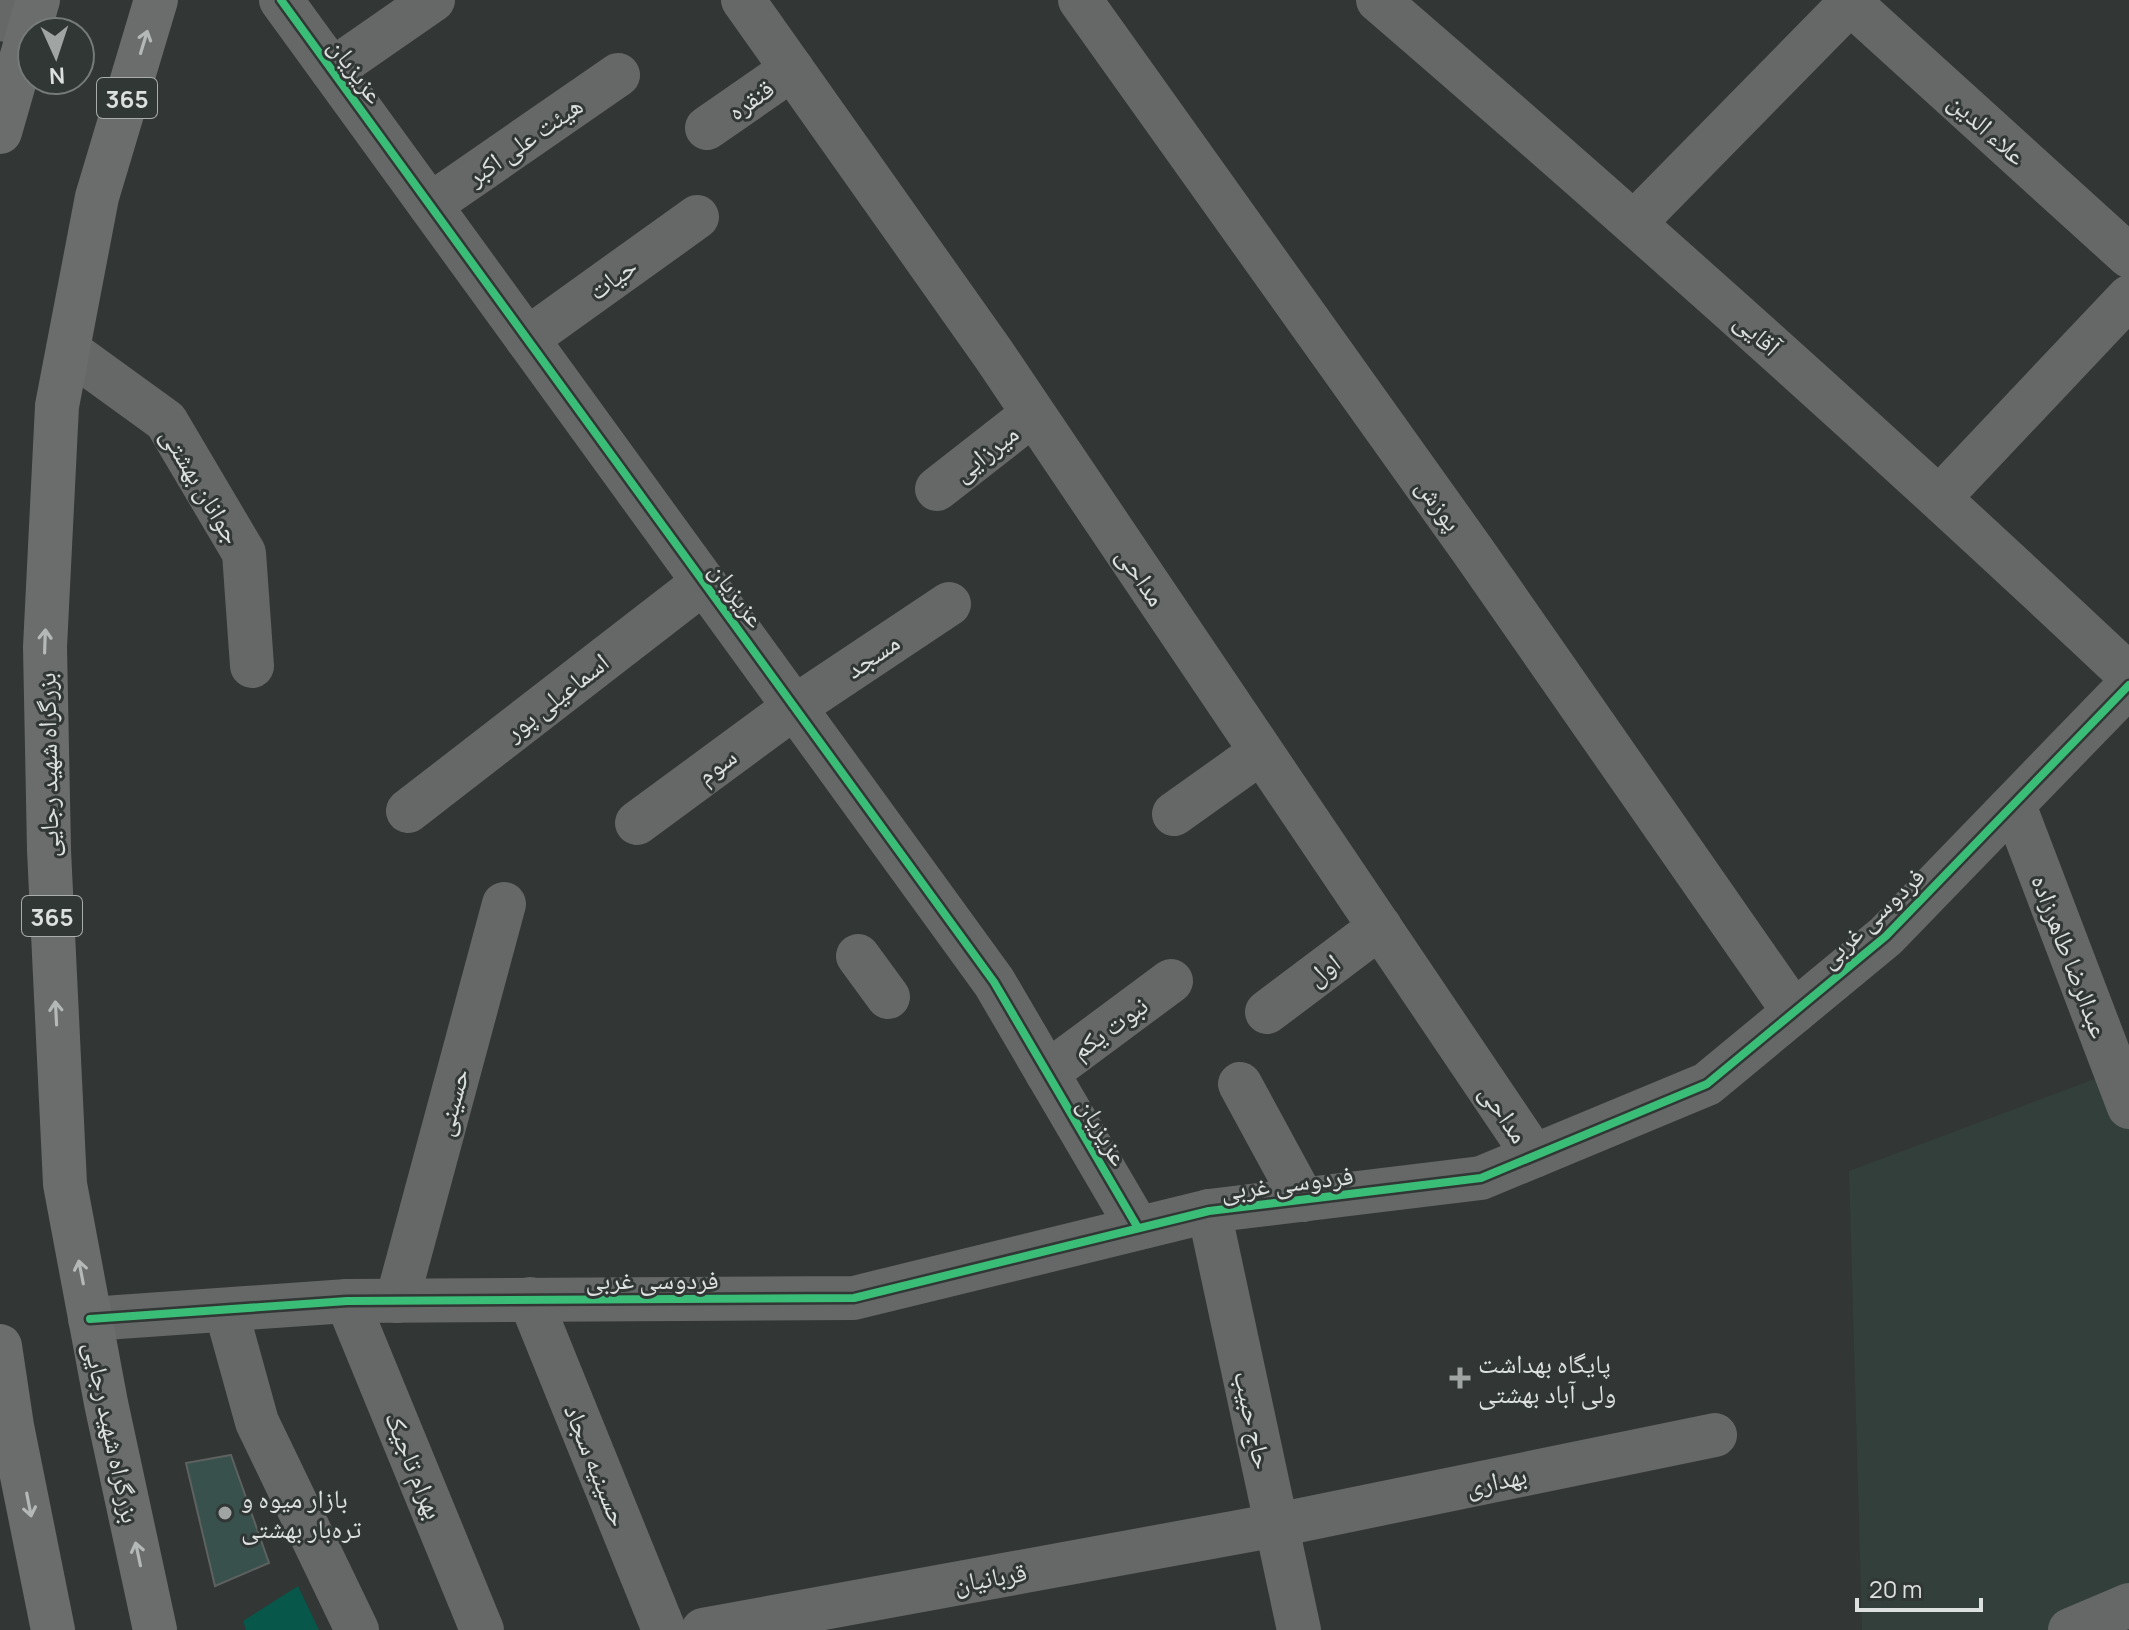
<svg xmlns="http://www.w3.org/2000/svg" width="2129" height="1630" font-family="Manrope,'Noto Naskh Arabic',sans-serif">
  <rect width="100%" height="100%" fill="#323634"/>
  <path fill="#323f3b" d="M 2129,1066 L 2129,1630 L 1862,1630 L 1849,1171 Z"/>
  <path fill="#07574a" d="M 298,1586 L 319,1630 L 246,1630 L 243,1621 Z"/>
  <path fill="#39514c" stroke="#5d615f" stroke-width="2" d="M 231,1455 L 269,1563 L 215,1586 L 186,1463 Z"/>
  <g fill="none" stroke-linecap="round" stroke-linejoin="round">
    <g stroke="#666867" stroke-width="44">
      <path d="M 281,0 L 994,982 L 1138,1228"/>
      <path d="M 743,0 L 994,355 L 1534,1156"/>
      <path d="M 1080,0 L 1473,551 L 1794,1012"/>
      <path d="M 1378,0 C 1633,220 1884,444 2129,675"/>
      <path d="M 1847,0 L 2129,256"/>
      <path d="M 0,19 L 31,24"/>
      <path d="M 332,70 L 433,0"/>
      <path d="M 707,128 L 792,69"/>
      <path d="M 430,205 L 618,75"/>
      <path d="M 1635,222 L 1850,3"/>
      <path d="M 527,339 L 697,217"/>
      <path d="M 68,350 L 166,421 L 244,553 L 252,666"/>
      <path d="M 937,489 L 1033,414"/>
      <path d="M 1940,497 L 2129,297"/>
      <path d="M 2014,805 L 2129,1107"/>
      <path d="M 408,811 L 704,582"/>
      <path d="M 1174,814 L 1261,752"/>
      <path d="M 637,823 L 796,706 L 949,604"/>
      <path d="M 858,956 L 888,997"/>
      <path d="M 1267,1012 L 1380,927"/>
      <path d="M 1047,1073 L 1171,981"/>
      <path d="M 1240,1084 L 1303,1200"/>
      <path d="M 1209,1211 L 1299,1630"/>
      <path d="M 530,1299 L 664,1630"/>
      <path d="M 347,1301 L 482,1630"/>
      <path d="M 397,1301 L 504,904"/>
      <path d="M 226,1310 L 257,1422 L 357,1630"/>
      <path d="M 90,1319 L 347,1301 L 854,1298 L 1209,1211 L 1481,1178 L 1707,1084 L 1886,936 L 2129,685"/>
      <path d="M 703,1630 L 1277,1525 L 1715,1435"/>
      <path d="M 2070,1630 L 2129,1605"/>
    </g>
    <g stroke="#6b6d6c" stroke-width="44">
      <path d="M 0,132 L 38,0"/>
      <path d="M 0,1346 L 12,1426 L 53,1630"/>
      <path d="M 155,1630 L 106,1403 L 65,1184 L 49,850 L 45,647 L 57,406 L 97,197 L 156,0"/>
    </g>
    <g stroke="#313735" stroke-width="13">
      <g id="cycleway">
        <path d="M 281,0 L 994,982 L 1138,1228"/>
        <path d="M 90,1319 L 347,1301 L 854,1298 L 1209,1211 L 1481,1178 L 1707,1084 L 1886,936 L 2129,685"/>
      </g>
    </g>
    <use href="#cycleway" stroke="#3abd76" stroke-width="8"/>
  </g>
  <defs><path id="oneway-shaft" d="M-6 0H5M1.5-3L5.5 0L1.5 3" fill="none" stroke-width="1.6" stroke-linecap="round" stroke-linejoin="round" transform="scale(2)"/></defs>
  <g stroke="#b4b8b7">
    <use href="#oneway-shaft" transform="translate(144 42) rotate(-73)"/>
    <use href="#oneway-shaft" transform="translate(45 641) rotate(-88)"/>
    <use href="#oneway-shaft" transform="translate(56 1013) rotate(-93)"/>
    <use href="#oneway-shaft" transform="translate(81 1272) rotate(-101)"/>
    <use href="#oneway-shaft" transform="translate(29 1505) rotate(79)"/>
    <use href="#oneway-shaft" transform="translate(138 1554) rotate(-102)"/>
  </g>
  <g fill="#a0a4a3" stroke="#313735" stroke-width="3">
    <path d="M1456 1366h8v8h8v8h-8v8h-8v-8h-8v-8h8z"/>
    <circle cx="225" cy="1513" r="8"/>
  </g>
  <g text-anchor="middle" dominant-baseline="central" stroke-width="6" stroke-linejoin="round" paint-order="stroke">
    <g fill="#313735" stroke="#a9adac" stroke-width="2">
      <rect x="97" y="78" width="60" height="40" rx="6"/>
      <rect x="22" y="896" width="60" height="40" rx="6"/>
    </g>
    <g font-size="24" font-weight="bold" fill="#dce0df">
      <text x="127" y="98">365</text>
      <text x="52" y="916">365</text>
    </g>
    <g font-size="26" fill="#dce0df" stroke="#313735">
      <text transform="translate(357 70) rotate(54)">عزیزیان</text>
      <text transform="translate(750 99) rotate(-35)">قنقره</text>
      <text transform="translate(1988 128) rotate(42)">علاء الدین</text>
      <text transform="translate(524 140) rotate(-35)">هیئت علی اکبر</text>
      <text transform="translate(612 278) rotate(-36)">حیات</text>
      <text transform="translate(1758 333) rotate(42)">آقایی</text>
      <text transform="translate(985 452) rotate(-38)">میرزایی</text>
      <text transform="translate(202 485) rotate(59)">جوانان بهشتی</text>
      <text transform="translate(1440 504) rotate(55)">پوزش</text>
      <text transform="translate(1142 576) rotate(56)">مداحی</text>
      <text transform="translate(738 594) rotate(54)">عزیزیان</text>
      <text transform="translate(872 655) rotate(-34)">مسجد</text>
      <text transform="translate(556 696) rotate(-38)">اسماعیلی پور</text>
      <text transform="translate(47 765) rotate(-91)">بزرگراه شهید رجایی</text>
      <text transform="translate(716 765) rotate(-36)">سوم</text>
      <text transform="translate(1871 917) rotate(-43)">فردوسی غربی</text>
      <text transform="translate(2071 956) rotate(69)">عبدالرضا طاهرزاده</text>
      <text transform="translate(1323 969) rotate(-37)">اول</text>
      <text transform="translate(1109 1027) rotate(-36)">نبوت یکم</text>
      <text transform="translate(451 1102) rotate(-75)">حسینی</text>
      <text transform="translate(1505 1113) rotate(56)">مداحی</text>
      <text transform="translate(1104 1131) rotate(60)">عزیزیان</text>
      <text transform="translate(1287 1182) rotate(-7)">فردوسی غربی</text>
      <text x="652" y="1279">فردوسی غربی</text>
      <text transform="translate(1254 1420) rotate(78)">حاج حبیب</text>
      <text transform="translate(113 1432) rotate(78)">بزرگراه شهید رجایی</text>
      <text transform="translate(415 1465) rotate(68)">بهرام تاجیک</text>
      <text transform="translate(597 1465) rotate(68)">حسینیه سجاد</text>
      <text transform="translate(1496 1480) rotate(-12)">بهداری</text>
      <text transform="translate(990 1577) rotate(-10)">قربانیان</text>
    </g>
    <g font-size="26" fill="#dce0df" stroke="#313735" text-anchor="start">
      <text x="1478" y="1363">پایگاه بهداشت<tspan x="1478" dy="30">ولی آباد بهشتی</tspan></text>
      <text x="241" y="1498">بازار میوه و<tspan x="241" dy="30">تره‌بار بهشتی</tspan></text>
    </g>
  </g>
  <g transform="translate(56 56) rotate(177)"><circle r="38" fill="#313735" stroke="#757b79" stroke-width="2"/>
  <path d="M0-6L14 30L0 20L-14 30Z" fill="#a0a4a3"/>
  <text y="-12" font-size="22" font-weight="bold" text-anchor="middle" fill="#dce0df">N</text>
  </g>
  <path d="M1857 1598v12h124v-12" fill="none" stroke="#dce0df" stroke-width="4"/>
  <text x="1869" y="1598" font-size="24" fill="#dce0df" stroke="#313735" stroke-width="6" paint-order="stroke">20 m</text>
</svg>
